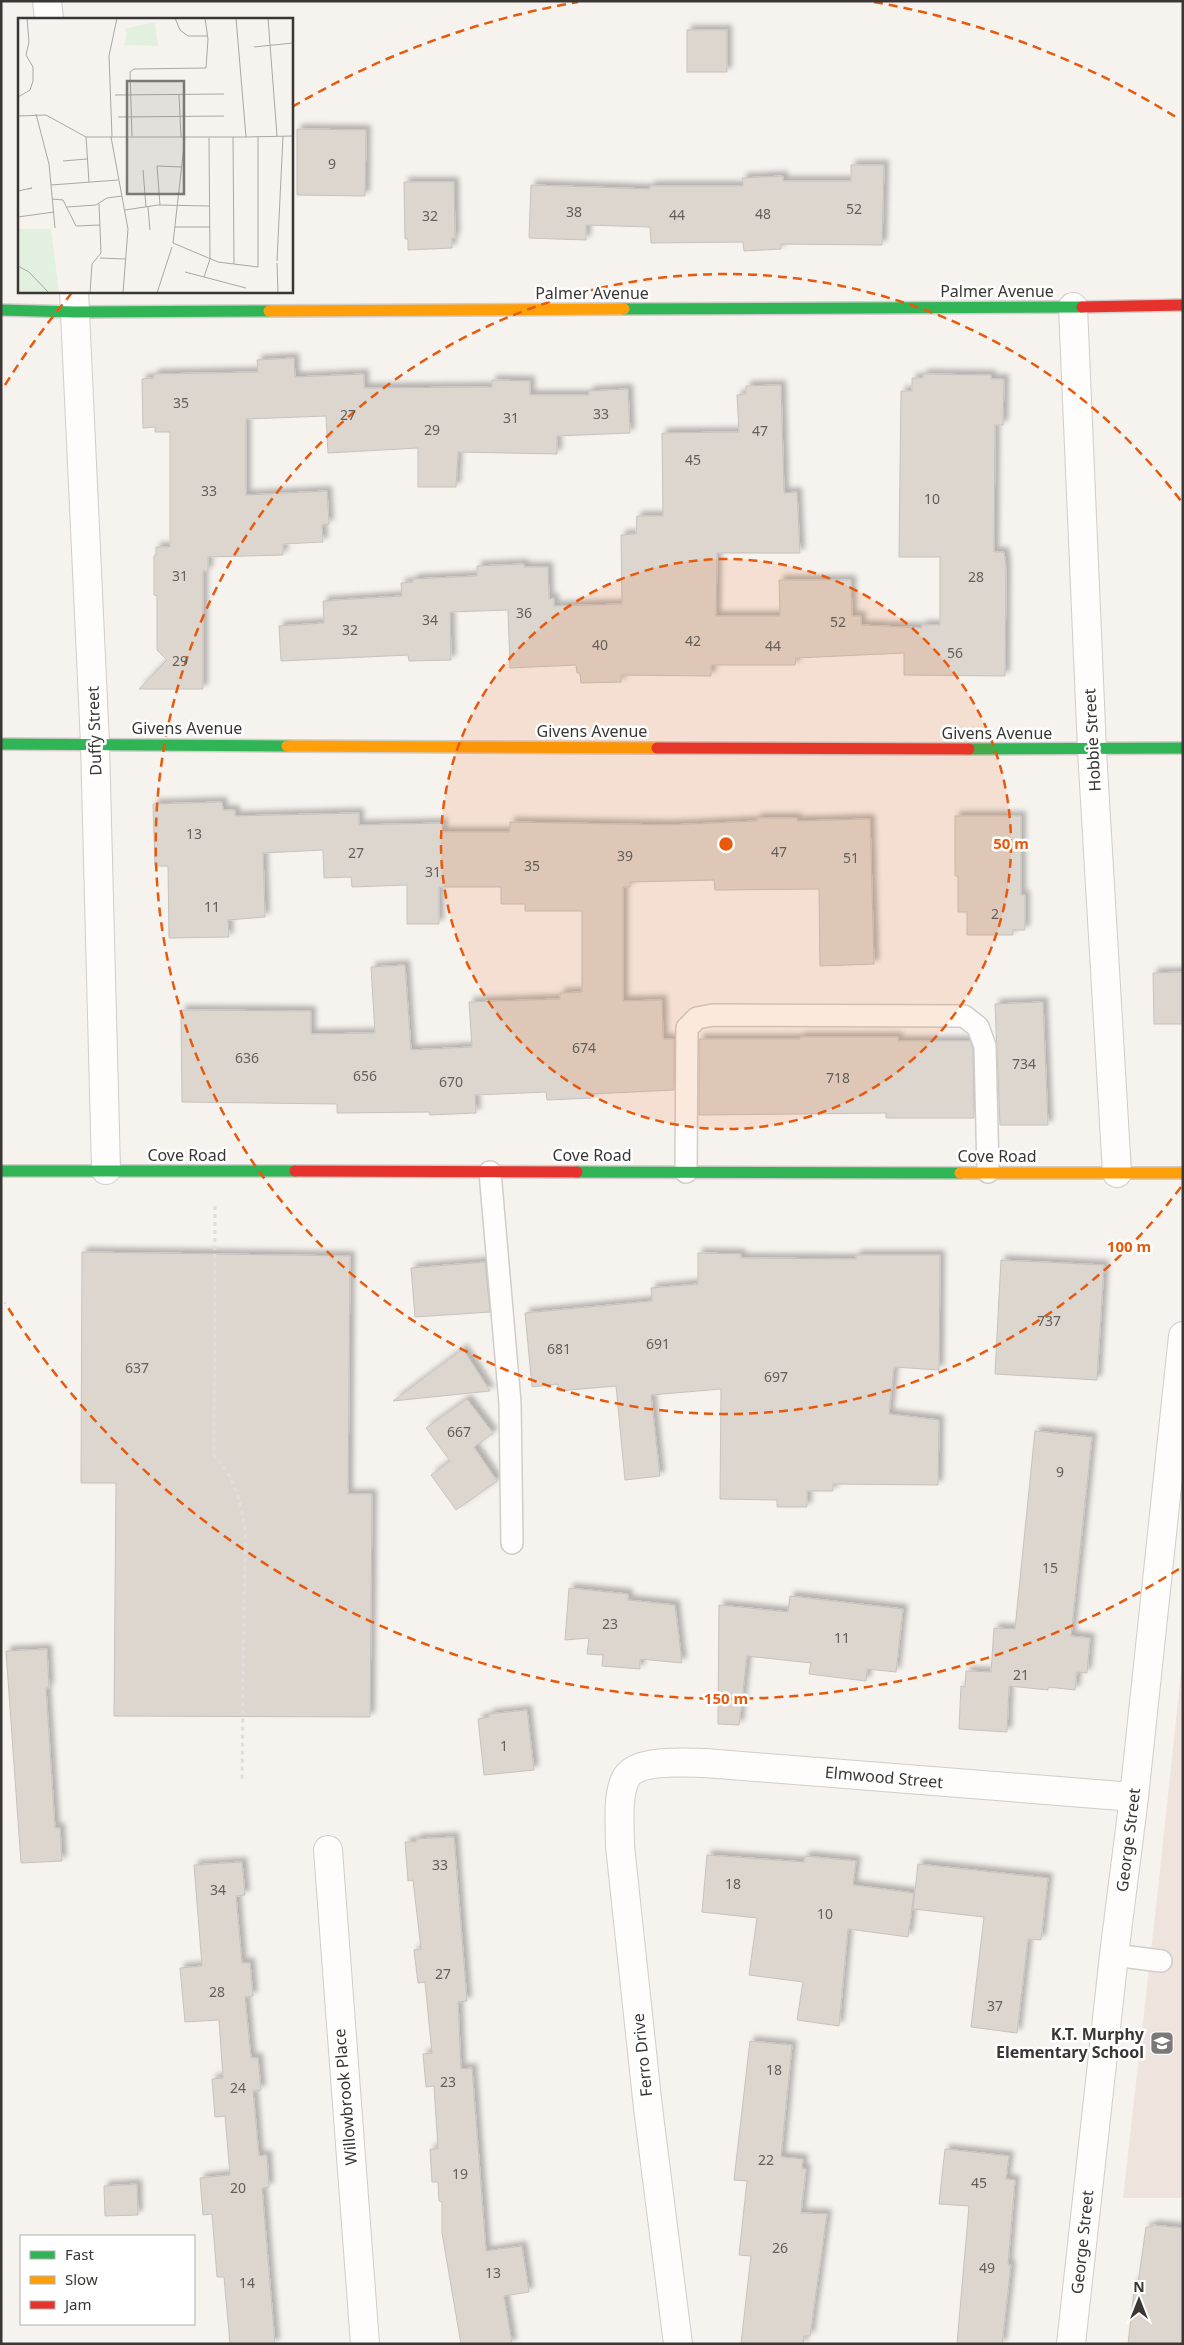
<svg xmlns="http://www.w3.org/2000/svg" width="1184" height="2345" font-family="'Noto Sans',sans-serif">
  <defs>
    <filter id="shadow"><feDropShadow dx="4.5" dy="-4.5" stdDeviation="2.5" flood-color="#0004"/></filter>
  </defs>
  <rect width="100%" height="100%" fill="#f6f2ee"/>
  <path fill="#eee4dd" d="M 1183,1655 L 1183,2198 L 1123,2198 L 1158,1889 Z"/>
  <g fill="#ddd6ce" stroke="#c6c3bf" filter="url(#shadow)">
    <rect x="687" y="30" width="40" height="42"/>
    <path d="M 297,129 L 366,130 L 365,196 L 297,195 Z"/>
    <path d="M 851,165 L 884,165 L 882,245 L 781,244 L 781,249 L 744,251 L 743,242 L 651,243 L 650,227 L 586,225 L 586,240 L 529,238 L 531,185 L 650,189 L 650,186 L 743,186 L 742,178 L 783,176 L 783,181 L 851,181 Z"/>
    <path d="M 404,182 L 454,182 L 455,238 L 452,238 L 452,248 L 408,250 L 408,239 L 405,239 Z"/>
    <path d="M 294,358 L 295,377 L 364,374 L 364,388 L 492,387 L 492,380 L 530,381 L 530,395 L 589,395 L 589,391 L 628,389 L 630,433 L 557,436 L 557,454 L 458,452 L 456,487 L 418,487 L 418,448 L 328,453 L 326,416 L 246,419 L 246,495 L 327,491 L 329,524 L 322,525 L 323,542 L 283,544 L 283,555 L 208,557 L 208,571 L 203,571 L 203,689 L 139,689 L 167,660 L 157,650 L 157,596 L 154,595 L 154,556 L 156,554 L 156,547 L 170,547 L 170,432 L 155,432 L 155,427 L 143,428 L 142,379 L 154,378 L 154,374 L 258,372 L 257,360 Z"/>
    <path d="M 923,374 L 991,375 L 991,379 L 1004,379 L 1003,425 L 995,425 L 994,552 L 1004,552 L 1006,567 L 1005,676 L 904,675 L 904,653 L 796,658 L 795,665 L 711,665 L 711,676 L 621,675 L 621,682 L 581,683 L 580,673 L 577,673 L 576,665 L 510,668 L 508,610 L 450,612 L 451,660 L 409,661 L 408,655 L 281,661 L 279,626 L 324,623 L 323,601 L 402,596 L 401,583 L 413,582 L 413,579 L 477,576 L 477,566 L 524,564 L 524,567 L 548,567 L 549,599 L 554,598 L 554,606 L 622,604 L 621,535 L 636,534 L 637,516 L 663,516 L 662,433 L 739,432 L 737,395 L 746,394 L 746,386 L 781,385 L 784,493 L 797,492 L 800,553 L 717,553 L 716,616 L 780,616 L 779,580 L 851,580 L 852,616 L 861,616 L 861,625 L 922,628 L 922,625 L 940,625 L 940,557 L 899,557 L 901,391 L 912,391 L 912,378 L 923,378 Z"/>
    <path d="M 222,802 L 223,810 L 235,810 L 235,816 L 359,813 L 359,825 L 443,823 L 442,832 L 510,832 L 510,822 L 669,825 L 757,821 L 757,818 L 797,818 L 797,821 L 870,819 L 874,964 L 820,966 L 819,889 L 715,890 L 714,880 L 630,882 L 630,887 L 623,887 L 623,1001 L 662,1000 L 663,1039 L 674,1039 L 674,1090 L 591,1094 L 591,1098 L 547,1100 L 546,1092 L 475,1095 L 476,1113 L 430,1115 L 429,1112 L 337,1113 L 337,1104 L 182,1102 L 181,1010 L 311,1011 L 311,1034 L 375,1033 L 371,967 L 405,965 L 411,1050 L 472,1047 L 469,1002 L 560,999 L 560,993 L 582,992 L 582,911 L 525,911 L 525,904 L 501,904 L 501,887 L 439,887 L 439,924 L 407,924 L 407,885 L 352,887 L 351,877 L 324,878 L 323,850 L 263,853 L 265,917 L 228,920 L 229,937 L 169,938 L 168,866 L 155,866 L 153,804 Z"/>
    <path d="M 955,816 L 1021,816 L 1021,895 L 1025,895 L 1025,930 L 1013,930 L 1013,935 L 967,935 L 967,912 L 958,912 L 958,876 L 955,876 Z"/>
    <path d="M 1183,972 L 1183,1024 L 1154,1024 L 1153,973 Z"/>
    <path d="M 1043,1002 L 1048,1125 L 1000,1125 L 995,1004 Z"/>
    <path d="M 800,1037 L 898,1037 L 898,1041 L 970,1041 L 973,1048 L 974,1118 L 886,1118 L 886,1113 L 699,1115 L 699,1039 L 800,1039 Z"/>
    <path d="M 82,1252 L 350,1256 L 348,1494 L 372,1494 L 370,1717 L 114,1716 L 116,1483 L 81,1483 Z"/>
    <path d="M 698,1253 L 741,1254 L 741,1258 L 856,1259 L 856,1255 L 940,1255 L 939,1370 L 894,1367 L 889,1414 L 939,1420 L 938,1485 L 833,1484 L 833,1491 L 807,1491 L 807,1507 L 777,1507 L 777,1500 L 720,1499 L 721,1389 L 651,1395 L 660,1476 L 625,1480 L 616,1386 L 558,1391 L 558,1384 L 532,1387 L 525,1313 L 652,1301 L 651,1288 L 698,1284 Z"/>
    <path d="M 1001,1260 L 1104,1265 L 1097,1380 L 995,1374 Z"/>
    <path d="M 485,1262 L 490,1312 L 415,1317 L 411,1268 Z"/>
    <path d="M 463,1349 L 490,1391 L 393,1401 Z"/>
    <path d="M 467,1399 L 493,1433 L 474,1447 L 497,1481 L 456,1510 L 431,1475 L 450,1461 L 426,1428 Z"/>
    <path d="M 1035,1431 L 1092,1437 L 1071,1636 L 1090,1638 L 1087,1673 L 1077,1672 L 1075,1690 L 1048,1687 L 1048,1690 L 1009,1686 L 1007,1732 L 959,1729 L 961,1686 L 965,1687 L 966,1671 L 991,1672 L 994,1628 L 1015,1629 Z"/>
    <path d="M 569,1588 L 628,1594 L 628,1600 L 675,1605 L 682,1663 L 640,1659 L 640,1669 L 602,1666 L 603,1655 L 587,1654 L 589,1638 L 565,1640 Z"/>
    <path d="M 790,1596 L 903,1609 L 896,1672 L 867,1669 L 866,1681 L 809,1674 L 811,1663 L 747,1656 L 739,1725 L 718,1724 L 719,1605 L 788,1612 Z"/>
    <path d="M 47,1649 L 49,1688 L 46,1688 L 55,1828 L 60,1828 L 62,1861 L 21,1863 L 6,1651 Z"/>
    <path d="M 527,1710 L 534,1770 L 484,1775 L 478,1719 L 489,1717 L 489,1714 Z"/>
    <path d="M 454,1837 L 467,2001 L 458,2002 L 461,2069 L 472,2068 L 486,2251 L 522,2246 L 529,2292 L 504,2296 L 512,2344 L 461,2344 L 442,2233 L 442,2202 L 439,2201 L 438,2182 L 432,2182 L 430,2149 L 438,2149 L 434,2086 L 426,2087 L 423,2054 L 432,2053 L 425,1982 L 418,1983 L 414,1950 L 421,1949 L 413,1880 L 408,1881 L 405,1842 L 416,1842 L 416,1839 Z"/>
    <path d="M 707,1855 L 804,1862 L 805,1856 L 856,1861 L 853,1885 L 914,1893 L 908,1937 L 848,1929 L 839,2026 L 797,2020 L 803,1982 L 749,1975 L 757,1918 L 702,1912 Z"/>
    <path d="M 242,1862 L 245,1895 L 236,1896 L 242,1963 L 250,1963 L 253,1996 L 245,1997 L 251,2058 L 258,2058 L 261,2090 L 253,2091 L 259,2156 L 267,2155 L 269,2187 L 262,2188 L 275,2344 L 230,2344 L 224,2277 L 217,2277 L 212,2214 L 203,2215 L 200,2178 L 230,2175 L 225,2116 L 215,2117 L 212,2079 L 223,2078 L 219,2020 L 185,2022 L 180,1968 L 202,1966 L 194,1865 Z"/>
    <path d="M 918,1864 L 1048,1878 L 1041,1940 L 1028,1939 L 1017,2033 L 971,2027 L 984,1917 L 913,1909 Z"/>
    <path d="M 750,2041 L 792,2045 L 781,2157 L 803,2159 L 802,2168 L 806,2169 L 801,2213 L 827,2214 L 810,2336 L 804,2336 L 803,2344 L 741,2344 L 751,2256 L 739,2255 L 747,2181 L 734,2180 Z"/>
    <path d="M 945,2149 L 1009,2156 L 1006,2179 L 1015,2180 L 1008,2265 L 1011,2265 L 1002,2344 L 957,2344 L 969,2206 L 939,2204 Z"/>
    <path d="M 137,2184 L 138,2215 L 105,2216 L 104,2186 Z"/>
    <path d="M 1152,2225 L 1183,2228 L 1183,2344 L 1128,2344 L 1135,2282 L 1138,2283 L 1146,2227 L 1152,2227 Z"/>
  </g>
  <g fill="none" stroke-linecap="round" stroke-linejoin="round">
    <g stroke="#d0cdca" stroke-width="24">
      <g id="lane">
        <path d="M 490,1172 L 510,1403 L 512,1543"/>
        <path d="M 686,1172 L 687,1028 L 697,1018 L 713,1015 L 964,1016 L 978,1027 L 985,1046 L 988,1172"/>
        <path d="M 1114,1955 L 1161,1961"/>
      </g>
    </g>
    <g stroke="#d0cdca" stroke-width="30">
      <g id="street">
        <path d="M 47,1 L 49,19"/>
        <path d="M 74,291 L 95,744 L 106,1170"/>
        <path d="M 1073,307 L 1092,750 L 1117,1173"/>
        <path d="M 328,1850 L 365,2344"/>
        <path d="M 678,2344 L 648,2108 L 620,1846 C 620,1827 617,1797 625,1780 C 634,1758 685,1763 705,1763 L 1134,1797"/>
        <path d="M 1071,2344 L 1114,1955 L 1134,1797 L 1183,1336"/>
      </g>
    </g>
    <g stroke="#d0cdca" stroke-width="14">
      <g id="fast">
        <path d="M 624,309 L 1082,307"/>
        <path d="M 1,310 L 75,312 L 269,311"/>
        <path d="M 1,744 L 287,746"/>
        <path d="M 969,749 L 1183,748"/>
        <path d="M 1,1171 L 295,1171"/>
        <path d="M 577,1172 L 960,1173"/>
      </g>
    </g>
    <g stroke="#d0cdca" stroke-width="14">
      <g id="slow">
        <path d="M 269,311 L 624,309"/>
        <path d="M 287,746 L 657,748"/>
        <path d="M 960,1173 L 1183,1173"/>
      </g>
    </g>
    <g stroke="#d0cdca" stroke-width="14">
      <g id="jam">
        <path d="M 1082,307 L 1183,305"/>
        <path d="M 657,748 L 969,749"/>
        <path d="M 295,1171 L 577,1172"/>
      </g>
    </g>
    <path stroke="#e0dedd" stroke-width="3" stroke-dasharray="4 4" stroke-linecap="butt" d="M 215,1206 L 214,1455 C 236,1479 241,1501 245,1533 L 242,1780"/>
    <use href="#lane" stroke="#fefdfc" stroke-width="21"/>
    <use href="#street" stroke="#fefdfc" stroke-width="28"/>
    <use href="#fast" stroke="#30b455" stroke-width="11"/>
    <use href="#slow" stroke="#ff9f0a" stroke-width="11"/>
    <use href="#jam" stroke="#e5322d" stroke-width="11"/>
  </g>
  <circle cx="726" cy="844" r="285" fill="#e8590c" fill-opacity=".12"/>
  <g fill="none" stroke="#e8590c" stroke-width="2.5" stroke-dasharray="9 6">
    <circle cx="726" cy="844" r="285"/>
    <path d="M1181 1187A570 570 0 1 1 1181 501"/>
    <path d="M1179 1569A855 855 0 0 1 5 1303M5 385A855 855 0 0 1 71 294M292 107A855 855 0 0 1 578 2M874 2A855 855 0 0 1 1179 119"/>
  </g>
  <defs>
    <g id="school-square" transform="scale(1.25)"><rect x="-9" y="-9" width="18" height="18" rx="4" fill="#7b7875" stroke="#fff"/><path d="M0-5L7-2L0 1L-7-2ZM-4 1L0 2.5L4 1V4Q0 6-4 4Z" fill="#fff"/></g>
  </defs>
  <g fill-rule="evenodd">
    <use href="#school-square" x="1162" y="2043"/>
  </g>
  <g text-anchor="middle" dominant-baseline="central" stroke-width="5" stroke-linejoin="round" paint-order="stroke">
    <g font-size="14" fill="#625e5a">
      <text x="332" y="163">9</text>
      <text x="854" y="208">52</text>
      <text x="574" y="211">38</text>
      <text x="763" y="213">48</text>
      <text x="677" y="214">44</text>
      <text x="430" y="215">32</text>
      <text x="181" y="402">35</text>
      <text x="601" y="413">33</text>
      <text x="348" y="414">27</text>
      <text x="511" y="417">31</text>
      <text x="432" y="429">29</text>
      <text x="760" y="430">47</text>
      <text x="693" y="459">45</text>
      <text x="209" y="490">33</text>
      <text x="932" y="498">10</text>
      <text x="180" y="575">31</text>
      <text x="976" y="576">28</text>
      <text x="524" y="612">36</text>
      <text x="430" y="619">34</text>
      <text x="838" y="621">52</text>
      <text x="350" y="629">32</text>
      <text x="693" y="640">42</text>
      <text x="600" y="644">40</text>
      <text x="773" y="645">44</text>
      <text x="955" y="652">56</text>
      <text x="180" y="660">29</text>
      <text x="194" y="833">13</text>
      <text x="779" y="851">47</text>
      <text x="356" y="852">27</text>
      <text x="625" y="855">39</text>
      <text x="851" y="857">51</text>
      <text x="532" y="865">35</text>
      <text x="433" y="871">31</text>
      <text x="212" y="906">11</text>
      <text x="995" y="913">2</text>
      <text x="584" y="1047">674</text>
      <text x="247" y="1057">636</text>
      <text x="1024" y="1063">734</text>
      <text x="365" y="1075">656</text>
      <text x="838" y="1077">718</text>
      <text x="451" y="1081">670</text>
      <text x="1049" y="1320">737</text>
      <text x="658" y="1343">691</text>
      <text x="559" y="1348">681</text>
      <text x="137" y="1367">637</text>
      <text x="776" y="1376">697</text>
      <text x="459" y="1431">667</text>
      <text x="1060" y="1471">9</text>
      <text x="1050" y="1567">15</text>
      <text x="610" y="1623">23</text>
      <text x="842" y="1637">11</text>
      <text x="1021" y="1674">21</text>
      <text x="504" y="1745">1</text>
      <text x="440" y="1864">33</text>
      <text x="733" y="1883">18</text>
      <text x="218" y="1889">34</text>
      <text x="825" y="1913">10</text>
      <text x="443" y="1973">27</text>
      <text x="217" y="1991">28</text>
      <text x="995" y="2005">37</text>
      <text x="774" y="2069">18</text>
      <text x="448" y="2081">23</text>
      <text x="238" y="2087">24</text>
      <text x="766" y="2159">22</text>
      <text x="460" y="2173">19</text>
      <text x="979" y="2182">45</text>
      <text x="238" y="2187">20</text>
      <text x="780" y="2247">26</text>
      <text x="987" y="2267">49</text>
      <text x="493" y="2272">13</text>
      <text x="247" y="2282">14</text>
    </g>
    <g font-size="16" fill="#393634" stroke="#fff">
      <text x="997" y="291">Palmer Avenue</text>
      <text x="592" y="293">Palmer Avenue</text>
      <text x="187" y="728">Givens Avenue</text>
      <text transform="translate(94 731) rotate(-92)">Duffy Street</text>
      <text x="592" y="731">Givens Avenue</text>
      <text x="997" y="733">Givens Avenue</text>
      <text transform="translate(1092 740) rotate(-93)">Hobbie Street</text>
      <text x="187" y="1155">Cove Road</text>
      <text x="592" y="1155">Cove Road</text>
      <text x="997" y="1156">Cove Road</text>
      <text transform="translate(884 1777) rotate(5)">Elmwood Street</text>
      <text transform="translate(1128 1840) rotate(-83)">George Street</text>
      <text transform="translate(642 2055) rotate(-96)">Ferro Drive</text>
      <text transform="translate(345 2097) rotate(-95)">Willowbrook Place</text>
      <text transform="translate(1082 2242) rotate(-84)">George Street</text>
    </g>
    <g font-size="16" font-weight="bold" fill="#393634" stroke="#fff" text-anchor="end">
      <text x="1144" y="2034">K.T. Murphy<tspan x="1144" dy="18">Elementary School</tspan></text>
    </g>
  </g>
  <g transform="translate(18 18)">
    <rect width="275" height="275" fill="#f6f2ee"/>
    <path d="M 137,4 L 140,28 L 106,27 L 109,16 L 106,11 ZM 0,211 L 33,211 L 41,275 L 0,275 Z" fill="#e2f0e0"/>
    <path fill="none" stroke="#aaa7a4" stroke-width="1" d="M 157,0 L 162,12 L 170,18 L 190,18M 250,0 L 259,118M 236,29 L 275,25M 97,77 L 206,76M 161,77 L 163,119M 0,79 L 12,72 L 15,63 L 15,49 L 8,37 L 11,24 L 9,0M 18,96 L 31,146 L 37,210M 0,98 L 28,97 L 68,119 L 228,119 L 218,0M 100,99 L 206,98M 114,118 L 112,54 L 116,51 L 188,50 L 190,21 L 187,0M 68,119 L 71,164M 93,119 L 110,211 L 105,275M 94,119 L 91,38 L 99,0M 167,119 L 155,225 L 200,244 L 240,249 L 240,118M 215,119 L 216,246M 228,119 L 275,118M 45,143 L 69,141M 125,152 L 128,189M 33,167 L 100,162M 0,173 L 14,170 L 10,171M 34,181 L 45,182 L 58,208 L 82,207M 142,187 L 139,148 L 164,149M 49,189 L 78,187 L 89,180 L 104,178M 130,189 L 132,212M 107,192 L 140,187 L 192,188M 0,199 L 36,194M 157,209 L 192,209M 82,240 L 108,241M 259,243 L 265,118M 259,245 L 260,275M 0,248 L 11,254 L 31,275M 167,254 L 228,270M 186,259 L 192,241 L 191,120M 72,275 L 74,246 L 83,235 L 81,186M 139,275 L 154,229"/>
    <path fill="#7b7875" fill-opacity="0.15" stroke="#7b7875" stroke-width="2.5" d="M 109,63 L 166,63 L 166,176 L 109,176 Z"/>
    <rect width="275" height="275" fill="none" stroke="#393634" stroke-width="2.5"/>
  </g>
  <circle cx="726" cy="844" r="8" fill="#e8590c" stroke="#fff" stroke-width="2.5"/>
  <g font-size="15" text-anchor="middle" font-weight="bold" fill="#e8590c" stroke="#fff" stroke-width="5" stroke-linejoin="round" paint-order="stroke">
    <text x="1011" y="849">50 m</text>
    <text x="1129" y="1252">100 m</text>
    <text x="726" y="1704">150 m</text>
  </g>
  <rect width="1184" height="2345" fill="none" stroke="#393634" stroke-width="5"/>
  <rect x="20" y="2235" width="175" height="90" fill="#ffffff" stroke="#b0afae"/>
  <rect x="30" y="2251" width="25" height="8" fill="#30b455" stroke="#b0afae"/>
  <text x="65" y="2260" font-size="15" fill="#393634">Fast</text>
  <rect x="30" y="2276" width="25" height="8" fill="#ff9f0a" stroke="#b0afae"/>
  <text x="65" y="2285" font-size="15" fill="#393634">Slow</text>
  <rect x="30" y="2301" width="25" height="8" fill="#e5322d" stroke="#b0afae"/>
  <text x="65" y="2310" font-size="15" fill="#393634">Jam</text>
  <g transform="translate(1139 2300)" stroke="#ffffff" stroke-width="4" paint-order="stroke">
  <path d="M0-4L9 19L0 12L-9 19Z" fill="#393634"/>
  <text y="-8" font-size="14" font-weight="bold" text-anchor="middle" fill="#393634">N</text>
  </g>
</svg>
